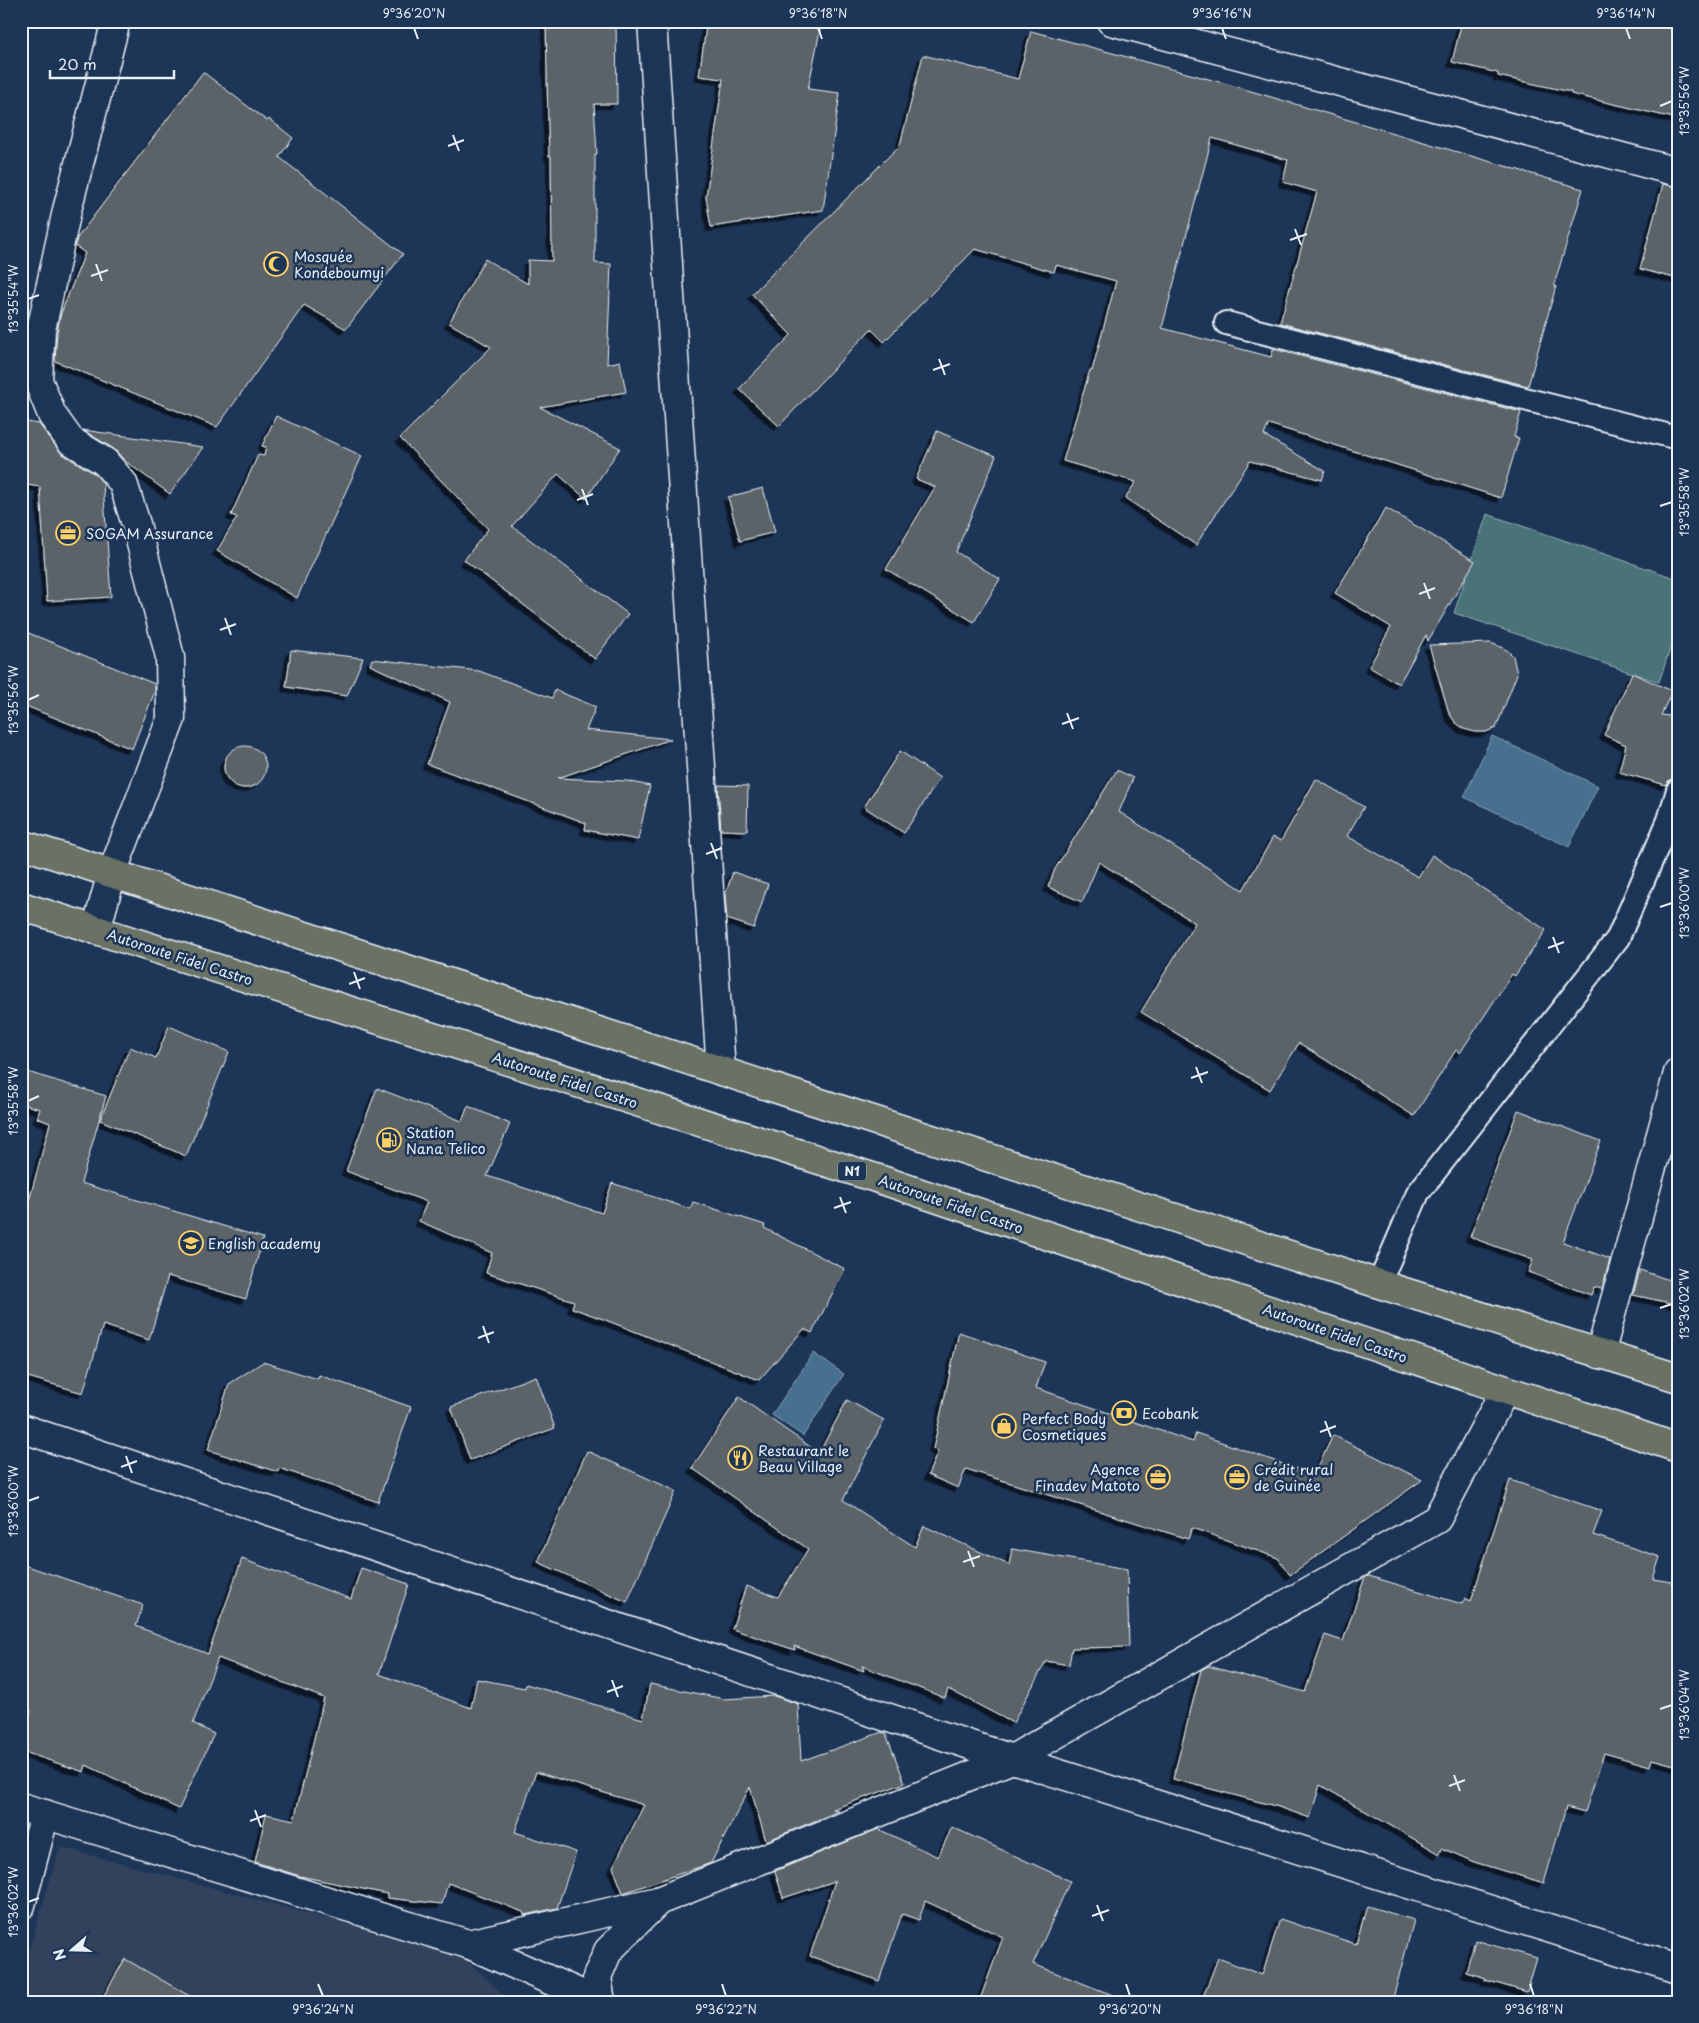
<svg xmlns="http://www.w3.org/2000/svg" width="1699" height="2023" font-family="'Playpen Sans',sans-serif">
  <defs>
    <filter id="shadow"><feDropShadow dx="-4.5" dy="4.5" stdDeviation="0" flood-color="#0009"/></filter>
  </defs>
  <rect width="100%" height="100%" fill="#1d3557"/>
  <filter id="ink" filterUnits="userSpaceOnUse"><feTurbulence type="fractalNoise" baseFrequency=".02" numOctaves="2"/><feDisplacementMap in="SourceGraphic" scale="10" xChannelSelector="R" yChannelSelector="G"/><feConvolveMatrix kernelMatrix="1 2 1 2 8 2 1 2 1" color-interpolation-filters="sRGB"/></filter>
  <g filter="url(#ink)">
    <path fill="#30435c" d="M 60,1847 L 460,1954 L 505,1996 L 515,2002 L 21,2002 L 21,1976 Z"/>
    <path fill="#4a7378" stroke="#99b2b8" d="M 1487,514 L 1678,579 L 1678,625 L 1659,682 L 1454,613 Z"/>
    <g fill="#466f8e" stroke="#87a3b8">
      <path d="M 1492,736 L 1598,786 L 1569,847 L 1464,797 Z"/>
      <path d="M 813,1353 L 844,1374 L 803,1436 L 772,1415 Z"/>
    </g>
    <g fill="#5c6368" stroke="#e8f1f8" filter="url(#shadow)">
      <path d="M 546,21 L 616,21 L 617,104 L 594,104 L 597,154 L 595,154 L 595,263 L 611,264 L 607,364 L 620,361 L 626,392 L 540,407 L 620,448 L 586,499 L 558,474 L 512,526 L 628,614 L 595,659 L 464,560 L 488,529 L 400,438 L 491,347 L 449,323 L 485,259 L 528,284 L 528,260 L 552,261 L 551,156 L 549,156 L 548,125 Z"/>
      <path d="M 707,21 L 822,21 L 808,89 L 840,93 L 823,210 L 711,227 L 706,197 L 723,79 L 699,76 Z"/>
      <path d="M 1462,21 L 1678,21 L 1678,119 L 1571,94 L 1571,92 L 1498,76 L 1498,73 L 1452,62 Z"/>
      <path d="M 1031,31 L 1227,84 L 1583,189 L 1554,285 L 1556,286 L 1528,386 L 1280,323 L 1317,192 L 1283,182 L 1288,160 L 1212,138 L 1162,328 L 1271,357 L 1273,349 L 1521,412 L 1514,437 L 1519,438 L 1501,498 L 1269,424 L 1264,435 L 1325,471 L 1322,480 L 1250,461 L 1196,545 L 1125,498 L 1136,482 L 1063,461 L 1090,370 L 1092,371 L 1116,281 L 1056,265 L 1054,272 L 975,249 L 884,342 L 871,329 L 779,426 L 739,389 L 791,335 L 752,294 L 900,145 L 923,55 L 1018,79 Z"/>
      <path d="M 203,72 L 267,121 L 269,119 L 293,138 L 279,157 L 403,254 L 346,329 L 304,305 L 217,427 L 55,361 L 57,332 L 61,313 L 85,253 L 75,246 L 77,238 Z"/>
      <path d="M 1663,184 L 1678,187 L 1678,279 L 1640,269 Z"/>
      <path d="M 276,416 L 362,456 L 297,598 L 217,551 L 237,517 L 231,515 L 258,455 L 264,456 L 266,447 L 262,446 Z"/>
      <path d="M 21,421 L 39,424 L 61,453 L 95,474 L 103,483 L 111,597 L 47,601 L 40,487 L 21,484 Z"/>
      <path d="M 83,430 L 203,447 L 170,494 L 125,461 L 114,449 Z"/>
      <path d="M 937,431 L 996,456 L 956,552 L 1000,579 L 974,622 L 886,569 L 935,487 L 916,479 Z"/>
      <path d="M 763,488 L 775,532 L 740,541 L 728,497 Z"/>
      <path d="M 1386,508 L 1475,561 L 1428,641 L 1426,635 L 1399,684 L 1369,667 L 1391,627 L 1335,593 Z"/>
      <path d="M 21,630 L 155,684 L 155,691 L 132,749 L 21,704 Z"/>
      <path d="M 1491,643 L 1507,650 L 1513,656 L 1517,674 L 1496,728 L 1486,732 L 1475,732 L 1464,729 L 1455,722 L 1449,713 L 1429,645 Z"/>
      <path d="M 291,650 L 363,658 L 347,696 L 286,687 Z"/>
      <path d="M 372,659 L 479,671 L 552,698 L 555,690 L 596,707 L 586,730 L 671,739 L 558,778 L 627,781 L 650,786 L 638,840 L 585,830 L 586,823 L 427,764 L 450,702 L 370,665 Z"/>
      <path d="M 1632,673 L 1672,691 L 1661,715 L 1678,717 L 1678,777 L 1669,780 L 1666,785 L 1619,772 L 1626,745 L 1604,735 Z"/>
      <circle cx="245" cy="767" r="21"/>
      <path d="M 900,751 L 940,778 L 904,833 L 864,807 Z"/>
      <path d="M 1117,770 L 1133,778 L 1119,812 L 1243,890 L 1273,837 L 1281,841 L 1316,779 L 1364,807 L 1347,836 L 1418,877 L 1432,855 L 1546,930 L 1515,976 L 1512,974 L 1460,1053 L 1456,1050 L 1414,1116 L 1299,1043 L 1270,1090 L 1141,1012 L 1195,923 L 1099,862 L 1082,902 L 1048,887 L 1055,869 Z"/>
      <path d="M 718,785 L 748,786 L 747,831 L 721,830 Z"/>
      <path d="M 733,872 L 768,884 L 754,928 L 727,919 L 725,895 Z"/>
      <path d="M 169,1026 L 229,1052 L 186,1156 L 100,1120 L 130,1047 L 156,1058 Z"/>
      <path d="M 21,1070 L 106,1096 L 81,1183 L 263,1238 L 246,1299 L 168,1276 L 149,1340 L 103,1325 L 83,1393 L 21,1375 L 21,1231 L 50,1123 L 37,1118 L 40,1109 L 21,1104 Z"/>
      <path d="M 377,1088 L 462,1121 L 468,1106 L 510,1124 L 487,1176 L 602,1213 L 612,1183 L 690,1209 L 693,1202 L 765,1225 L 764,1228 L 845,1269 L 812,1333 L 804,1329 L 759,1380 L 603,1319 L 572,1308 L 574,1301 L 486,1273 L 492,1253 L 419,1221 L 427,1202 L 346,1171 Z"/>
      <path d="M 1518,1110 L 1601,1141 L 1563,1242 L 1610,1259 L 1602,1289 L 1594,1287 L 1591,1295 L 1528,1272 L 1533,1260 L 1470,1237 Z"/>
      <path d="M 1640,1270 L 1678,1283 L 1675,1304 L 1633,1295 Z"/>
      <path d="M 959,1332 L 1045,1362 L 1036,1388 L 1193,1442 L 1196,1433 L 1314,1475 L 1333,1435 L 1422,1480 L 1290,1575 L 1278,1558 L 1192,1528 L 1188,1539 L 966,1469 L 958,1488 L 928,1475 L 938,1451 L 933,1449 Z"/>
      <path d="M 263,1362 L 318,1379 L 319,1375 L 411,1407 L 378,1502 L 279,1468 L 278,1472 L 208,1450 L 229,1384 Z"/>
      <path d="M 536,1376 L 555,1428 L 470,1460 L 451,1407 Z"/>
      <path d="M 739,1397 L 819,1453 L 847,1400 L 884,1420 L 843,1500 L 915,1547 L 924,1526 L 1009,1565 L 1012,1549 L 1127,1569 L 1129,1647 L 1072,1648 L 1069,1665 L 1046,1661 L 1013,1723 L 948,1689 L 945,1698 L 862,1666 L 864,1671 L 794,1646 L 795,1650 L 732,1629 L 746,1586 L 778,1597 L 808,1549 L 692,1468 Z"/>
      <path d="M 587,1451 L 676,1491 L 627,1602 L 538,1562 Z"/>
      <path d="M 1510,1480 L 1602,1511 L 1593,1535 L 1660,1557 L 1653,1579 L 1678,1583 L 1678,1766 L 1652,1759 L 1650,1766 L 1604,1753 L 1585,1812 L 1566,1807 L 1544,1883 L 1474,1862 L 1442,1848 L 1440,1854 L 1320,1785 L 1310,1818 L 1279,1807 L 1173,1779 L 1201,1670 L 1208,1666 L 1305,1692 L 1325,1635 L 1343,1641 L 1365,1577 L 1369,1576 L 1462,1604 L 1465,1598 L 1471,1601 Z"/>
      <path d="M 242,1559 L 351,1599 L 361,1568 L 409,1584 L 379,1674 L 471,1708 L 477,1679 L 525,1688 L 526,1684 L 643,1719 L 650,1684 L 724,1699 L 774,1696 L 798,1704 L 801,1761 L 882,1732 L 886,1734 L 905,1783 L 833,1809 L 839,1811 L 766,1841 L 750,1787 L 711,1863 L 623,1893 L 613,1867 L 644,1805 L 536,1772 L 515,1832 L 576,1852 L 557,1908 L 524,1915 L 523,1912 L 448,1883 L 442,1904 L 387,1898 L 387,1894 L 300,1876 L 255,1862 L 266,1814 L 294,1820 L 324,1698 L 218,1658 L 193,1723 L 214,1734 L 179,1809 L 86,1765 L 84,1772 L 21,1751 L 21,1742 L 31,1711 L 21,1709 L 21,1564 L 143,1605 L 136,1626 L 208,1654 Z"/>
      <path d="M 952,1827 L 1070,1881 L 1033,1964 L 1123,1999 L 1123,2002 L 979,2002 L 1003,1937 L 925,1901 L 919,1920 L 902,1914 L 879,1981 L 810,1956 L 835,1881 L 783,1898 L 775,1871 L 878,1829 L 938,1857 Z"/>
      <path d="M 1367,1906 L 1414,1920 L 1392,2002 L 1201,2002 L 1218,1958 L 1262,1975 L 1280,1919 L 1356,1944 Z"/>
      <path d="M 1475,1940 L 1537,1958 L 1527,1992 L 1485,1980 L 1486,1978 L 1466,1972 Z"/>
      <path d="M 125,1959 L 200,2002 L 100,2002 Z"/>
    </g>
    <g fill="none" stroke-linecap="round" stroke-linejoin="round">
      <g stroke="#e8f1f8" stroke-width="26">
        <g id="service">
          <path d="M 1226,323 L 1678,438"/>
          <path d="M 1379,1284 L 1418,1193 L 1618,938 L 1669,820 L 1678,790"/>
        </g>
      </g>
      <g stroke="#e8f1f8" stroke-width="31">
        <g id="minor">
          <path d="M 652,21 L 721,1071"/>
          <path d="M 1111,21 L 1678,172"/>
          <path d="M 96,930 L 112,873 L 171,719 L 170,657 L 136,524 L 123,483 L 105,462 L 70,440 L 52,415 L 38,380 L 41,330 L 67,210 L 116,21"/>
          <path d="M 1600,1354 L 1678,1073"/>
          <path d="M 21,1428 L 1012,1759 L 1678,1969"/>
          <path d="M 21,1807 L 468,1944 L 658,1901 L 1012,1759 L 1437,1519 L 1505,1390"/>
          <path d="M 21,1905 L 45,1814"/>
          <path d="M 468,1944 L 599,2002"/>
          <path d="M 601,2002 L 597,1977 L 608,1951 L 658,1901"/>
        </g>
      </g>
      <g stroke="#e8f1f8" stroke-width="31">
        <g id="trunk">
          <path d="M 21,844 L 1379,1284 L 1678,1378"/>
          <path d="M 21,906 L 882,1180 L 1678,1448"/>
        </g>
      </g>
      <use href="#service" stroke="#1d3557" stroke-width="22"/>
      <use href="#minor" stroke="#1d3557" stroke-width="28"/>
      <use href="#trunk" stroke="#6b7165" stroke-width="28"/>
    </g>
  </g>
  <path fill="none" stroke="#e8f1f8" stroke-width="2" d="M 414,28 L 418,39M 818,28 L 822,39M 1222,28 L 1226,39M 1626,28 L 1630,39M 1660,106 L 1672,101M 453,135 L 459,151M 448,146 L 464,140M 1295,229 L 1301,245M 1290,240 L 1307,234M 96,264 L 102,281M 91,276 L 108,270M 28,299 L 39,295M 939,359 L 945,375M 933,370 L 950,364M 582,489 L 588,505M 577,500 L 593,494M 1660,506 L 1672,502M 1424,583 L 1430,599M 1419,594 L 1435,588M 225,618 L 231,635M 220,630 L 236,624M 28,700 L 39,695M 1067,713 L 1073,729M 1062,724 L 1079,718M 711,843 L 717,859M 706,854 L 722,848M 1660,907 L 1672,903M 1553,937 L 1559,953M 1548,948 L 1564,942M 354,972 L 360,989M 349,984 L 365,978M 1196,1067 L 1202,1083M 1191,1078 L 1208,1072M 28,1101 L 39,1096M 840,1197 L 846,1213M 834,1208 L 851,1202M 1660,1308 L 1672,1304M 483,1326 L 489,1343M 478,1338 L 494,1332M 1325,1421 L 1331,1437M 1320,1432 L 1336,1426M 126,1456 L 132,1473M 121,1467 L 137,1461M 28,1501 L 39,1497M 968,1551 L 974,1567M 963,1562 L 980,1556M 612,1680 L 618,1697M 607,1692 L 623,1686M 1660,1709 L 1672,1705M 1454,1775 L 1460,1791M 1449,1786 L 1465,1780M 255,1810 L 261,1827M 250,1821 L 266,1815M 28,1902 L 39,1898M 1097,1905 L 1103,1921M 1092,1916 L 1109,1910M 318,1984 L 323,1996M 722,1984 L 726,1996M 1126,1984 L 1130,1996M 1530,1984 L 1534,1996"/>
  <defs>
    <g id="mosque-ring" transform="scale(1.25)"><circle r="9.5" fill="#1d3557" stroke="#ffd166" stroke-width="1.5"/><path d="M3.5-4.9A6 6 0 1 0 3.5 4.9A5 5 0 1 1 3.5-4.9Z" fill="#ffd166"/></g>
    <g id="office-ring" transform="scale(1.25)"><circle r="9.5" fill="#1d3557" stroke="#ffd166" stroke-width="1.5"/><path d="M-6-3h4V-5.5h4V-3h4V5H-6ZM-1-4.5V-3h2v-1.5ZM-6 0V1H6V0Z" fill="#ffd166"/></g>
    <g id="fuel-ring" transform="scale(1.25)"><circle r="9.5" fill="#1d3557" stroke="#ffd166" stroke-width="1.5"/><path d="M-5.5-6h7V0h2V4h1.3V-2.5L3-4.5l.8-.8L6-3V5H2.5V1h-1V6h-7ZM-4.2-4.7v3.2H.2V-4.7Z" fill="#ffd166"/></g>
    <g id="school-ring" transform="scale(1.25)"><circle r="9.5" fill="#1d3557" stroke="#ffd166" stroke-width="1.5"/><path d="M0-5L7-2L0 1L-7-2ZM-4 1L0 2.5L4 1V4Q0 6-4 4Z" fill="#ffd166"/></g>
    <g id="bank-ring" transform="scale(1.25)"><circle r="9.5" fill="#1d3557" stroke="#ffd166" stroke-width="1.5"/><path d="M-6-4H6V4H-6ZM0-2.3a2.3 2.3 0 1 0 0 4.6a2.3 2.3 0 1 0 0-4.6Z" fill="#ffd166"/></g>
    <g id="shop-ring" transform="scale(1.25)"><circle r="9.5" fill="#1d3557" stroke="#ffd166" stroke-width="1.5"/><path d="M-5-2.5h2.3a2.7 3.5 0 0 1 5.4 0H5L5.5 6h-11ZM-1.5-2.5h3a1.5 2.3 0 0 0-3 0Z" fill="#ffd166"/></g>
    <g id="restaurant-ring" transform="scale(1.25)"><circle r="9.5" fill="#1d3557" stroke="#ffd166" stroke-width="1.5"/><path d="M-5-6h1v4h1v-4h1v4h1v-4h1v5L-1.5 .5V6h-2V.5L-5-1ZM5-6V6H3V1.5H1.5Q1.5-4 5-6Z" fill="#ffd166"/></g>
  </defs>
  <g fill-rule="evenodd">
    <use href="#mosque-ring" x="276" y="264"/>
    <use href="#office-ring" x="68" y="533"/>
    <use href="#fuel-ring" x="389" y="1140"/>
    <use href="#school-ring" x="191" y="1243"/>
    <use href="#bank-ring" x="1124" y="1413"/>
    <use href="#shop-ring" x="1004" y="1426"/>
    <use href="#restaurant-ring" x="740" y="1458"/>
    <use href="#office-ring" x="1158" y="1477"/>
    <use href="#office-ring" x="1237" y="1477"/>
  </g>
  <g text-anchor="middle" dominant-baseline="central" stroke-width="5" stroke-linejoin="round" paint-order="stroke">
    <rect fill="#1d3557" stroke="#abb9c8" stroke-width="1" x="838" y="1161.5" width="28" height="19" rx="4"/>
    <g font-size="12" font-weight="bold" fill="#e8f1f8">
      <text x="852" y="1171">N1</text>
    </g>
    <g font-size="14" fill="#e8f1f8" stroke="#1d3557" text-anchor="start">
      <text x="294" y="256">Mosquée<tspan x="294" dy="16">Kondeboumyi</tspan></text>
      <text x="86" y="533">SOGAM Assurance</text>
      <text x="406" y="1132">Station<tspan x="406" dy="16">Nana Telico</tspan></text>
      <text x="208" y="1243">English academy</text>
      <text x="1142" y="1413">Ecobank</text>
      <text x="1022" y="1418">Perfect Body<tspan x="1022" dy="16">Cosmetiques</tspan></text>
      <text x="758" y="1450">Restaurant le<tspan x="758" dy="16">Beau Village</tspan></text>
      <text x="1140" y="1469" text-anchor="end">Agence<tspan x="1140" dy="16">Finadev Matoto</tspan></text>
      <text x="1254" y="1469">Crédit rural<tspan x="1254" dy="16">de Guinée</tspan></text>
    </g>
    <g font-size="14" fill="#e8f1f8" stroke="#1d3557">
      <text transform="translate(180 957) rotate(18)">Autoroute Fidel Castro</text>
      <text transform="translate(565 1080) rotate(18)">Autoroute Fidel Castro</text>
      <text transform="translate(951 1204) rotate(19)">Autoroute Fidel Castro</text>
      <text transform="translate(1335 1333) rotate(19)">Autoroute Fidel Castro</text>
    </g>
  </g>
  <rect width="1699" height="2023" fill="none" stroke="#1d3557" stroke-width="55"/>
  <g transform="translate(72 1950) rotate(250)" stroke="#1d3557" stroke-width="4" paint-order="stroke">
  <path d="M0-4L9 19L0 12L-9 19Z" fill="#e8f1f8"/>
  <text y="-8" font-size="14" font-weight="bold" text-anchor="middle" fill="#e8f1f8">N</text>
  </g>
  <path d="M50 70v8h124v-8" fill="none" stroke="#e8f1f8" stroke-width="2.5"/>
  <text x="58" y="70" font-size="15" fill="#e8f1f8" stroke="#1d3557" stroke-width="4" paint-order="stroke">20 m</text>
  <rect x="28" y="28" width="1644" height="1968" fill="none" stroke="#e8f1f8" stroke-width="2"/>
  <g font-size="12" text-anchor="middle" fill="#e8f1f8">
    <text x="414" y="18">9°36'20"N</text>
    <text x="818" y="18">9°36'18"N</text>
    <text x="1222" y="18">9°36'16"N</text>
    <text x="1626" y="18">9°36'14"N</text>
    <text transform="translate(1685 101) rotate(-90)" y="4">13°35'56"W</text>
    <text transform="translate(14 299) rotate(-90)" y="4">13°35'54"W</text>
    <text transform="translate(1685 502) rotate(-90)" y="4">13°35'58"W</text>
    <text transform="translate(14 700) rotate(-90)" y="4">13°35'56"W</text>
    <text transform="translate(1685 903) rotate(-90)" y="4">13°36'00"W</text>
    <text transform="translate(14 1101) rotate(-90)" y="4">13°35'58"W</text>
    <text transform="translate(1685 1304) rotate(-90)" y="4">13°36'02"W</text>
    <text transform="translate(14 1501) rotate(-90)" y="4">13°36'00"W</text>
    <text transform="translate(1685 1705) rotate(-90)" y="4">13°36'04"W</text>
    <text transform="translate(14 1902) rotate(-90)" y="4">13°36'02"W</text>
    <text x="323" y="2014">9°36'24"N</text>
    <text x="726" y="2014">9°36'22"N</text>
    <text x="1130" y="2014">9°36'20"N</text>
    <text x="1534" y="2014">9°36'18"N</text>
  </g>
</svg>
